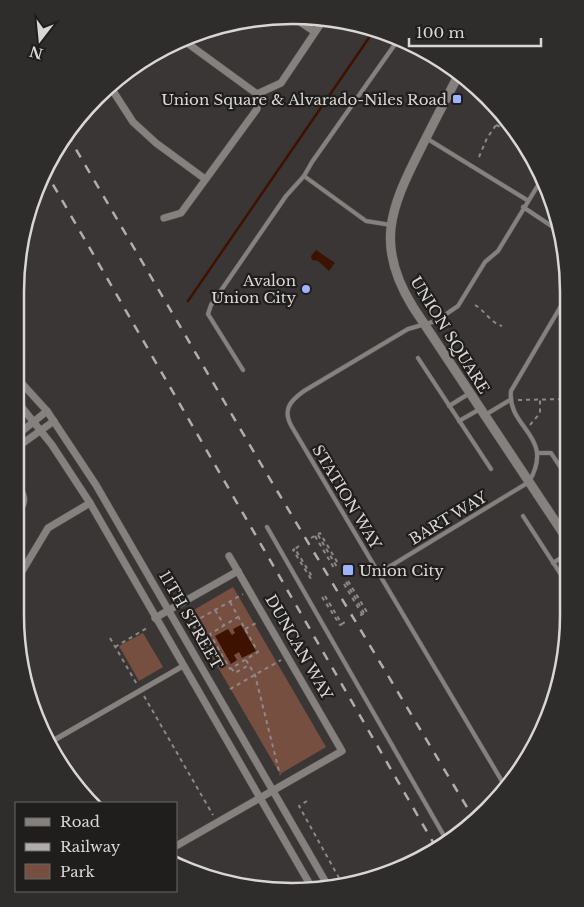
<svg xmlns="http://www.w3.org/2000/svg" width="584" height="907" font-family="'Libre Baskerville',serif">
  <rect width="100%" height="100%" fill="#3a3635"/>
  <g fill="#774f40">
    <path d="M 233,587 L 326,747 L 280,774 L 187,614 Z"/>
    <path d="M 143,633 L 163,667 L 139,681 L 119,646 Z"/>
  </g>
  <g fill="#3e1200">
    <path d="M 316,250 L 335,263 L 329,271 L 318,261 L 312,260 L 311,256 Z"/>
    <path d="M 241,625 L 256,651 L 242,658 L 239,652 L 234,655 L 237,660 L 231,664 L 215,636 L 228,629 L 232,635 L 235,633 L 233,629 Z"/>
  </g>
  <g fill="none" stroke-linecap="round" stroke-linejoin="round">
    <path stroke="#3e1200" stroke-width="2.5" d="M 188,301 L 375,29"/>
    <g stroke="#555250" stroke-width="5">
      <g id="service">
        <path d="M 426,138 L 527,200"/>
        <path d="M 304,176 L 366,221 L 391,225"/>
        <path d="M 523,207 L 556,229"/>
        <path d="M 418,358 L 491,469"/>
        <path d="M 243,370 L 208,314 L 211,305 L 286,196 L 304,176 L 312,162 L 398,40"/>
        <path d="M 449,406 L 470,393"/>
        <path d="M 485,415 L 510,400"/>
        <path d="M 459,421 L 480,409"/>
        <path d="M 538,453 L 551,453 L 567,477"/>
        <path d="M 523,516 L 567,584"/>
        <path d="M 267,527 L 447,841"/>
        <path d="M 553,563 L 567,554"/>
        <path d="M 379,573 L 529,482 C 556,435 507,429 511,391 L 568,294"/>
        <path d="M 506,788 L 292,427 C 282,410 290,401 304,391 L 408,329 L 436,321 L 458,306 L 485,262 L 498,251 L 543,177"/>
      </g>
    </g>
    <g stroke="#555250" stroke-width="6">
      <path id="pedestrian" d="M 49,743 L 183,666"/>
    </g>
    <g stroke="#555250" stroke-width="8">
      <g id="minor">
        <path d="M 294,18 L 315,32"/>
        <path d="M 183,40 L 257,94"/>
        <path d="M 111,88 L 133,122 L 156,143 L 205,179"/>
        <path d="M 257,94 L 281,83 L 322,22"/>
        <path d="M 164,218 L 181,213 L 257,109 L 257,94"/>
        <path d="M 17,378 L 47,411 L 96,485 L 328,886"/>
        <path d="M 16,400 L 52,445 L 90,503 L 312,888"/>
        <path d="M 16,436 L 47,411"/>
        <path d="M 16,448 L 54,421"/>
        <path d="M 16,512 C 29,503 23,493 16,482"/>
        <path d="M 15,583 L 48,528 L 90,503"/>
        <path d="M 155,618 L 238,571"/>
        <path d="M 176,846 L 342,751 L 229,556"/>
      </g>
    </g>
    <g stroke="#555250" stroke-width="10">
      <path id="tertiary" d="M 459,74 C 446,99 433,124 420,150 C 390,209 375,246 413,307 L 567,539"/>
    </g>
    <g stroke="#8c8887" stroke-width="2" stroke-dasharray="4 4" stroke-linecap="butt">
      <path d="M 496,125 L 512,132"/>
      <path d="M 479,157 L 487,138 L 501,118"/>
      <path d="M 475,305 C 485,311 491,323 502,326"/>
      <path d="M 518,400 L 568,399"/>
      <path d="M 530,425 L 540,413 L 540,400"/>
      <path d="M 318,535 L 337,567"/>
      <path d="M 315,536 L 334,568"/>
      <path d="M 311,538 L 320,533 L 339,565"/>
      <path d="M 299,546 L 295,549 L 313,578"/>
      <path d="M 295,549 L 293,550 L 311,579"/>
      <path d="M 348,581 L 367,612 L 359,616"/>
      <path d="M 346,582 L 364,613"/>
      <path d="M 344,584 L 362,614"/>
      <path d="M 325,596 L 342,624 L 345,622"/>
      <path d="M 322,597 L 340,625 L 342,624"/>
      <path d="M 230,602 L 258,652 L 230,669 L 210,634 L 238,617"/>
      <path d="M 215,610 L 224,625"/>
      <path d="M 183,615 L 186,614"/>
      <path d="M 245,629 L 258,622"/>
      <path d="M 110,638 L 138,686"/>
      <path d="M 115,647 L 147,628"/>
      <path d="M 218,650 L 210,655 L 192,623 L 243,594"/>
      <path d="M 246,660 L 255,675 L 280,775"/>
      <path d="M 231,668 L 235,673 L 249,665"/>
      <path d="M 230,689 L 281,660"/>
      <path d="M 144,696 L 213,815"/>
      <path d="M 307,801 L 299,806 L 343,885"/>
    </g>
    <use href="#service" stroke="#85817f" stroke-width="4"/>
    <use href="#pedestrian" stroke="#85817f" stroke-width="5"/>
    <use href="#minor" stroke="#85817f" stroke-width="7"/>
    <use href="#tertiary" stroke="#85817f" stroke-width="9"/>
    <g stroke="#b0adac" stroke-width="2.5" stroke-dasharray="9 9" stroke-linecap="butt">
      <path d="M 67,134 L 258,459 L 474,819"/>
      <path d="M 44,169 L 437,849"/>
    </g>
  </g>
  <g fill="#9eb3fd" stroke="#201e1d" stroke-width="2">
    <rect x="452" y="94" width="10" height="10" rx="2.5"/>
    <circle cx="306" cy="289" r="5"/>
    <rect x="342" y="564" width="12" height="12" rx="2.5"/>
  </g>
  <g text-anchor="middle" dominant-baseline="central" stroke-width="4.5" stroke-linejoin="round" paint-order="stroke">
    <g font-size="15" fill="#d9d6d5" stroke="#201e1d" text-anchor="end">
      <text x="447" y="99">Union Square &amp; Alvarado-Niles Road</text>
      <text x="296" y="280">Avalon<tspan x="296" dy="17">Union City</tspan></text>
      <text x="359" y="570" text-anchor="start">Union City</text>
    </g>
    <g font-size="15" fill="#d9d6d5" stroke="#201e1d">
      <text transform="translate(450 335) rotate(58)">UNION SQUARE</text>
      <text transform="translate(347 497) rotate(59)">STATION WAY</text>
      <text transform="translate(448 518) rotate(-31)">BART WAY</text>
      <text transform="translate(191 620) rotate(60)">11TH STREET</text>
      <text transform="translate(299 647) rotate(60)">DUNCAN WAY</text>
    </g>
  </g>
  <path d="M0 0H584V907H0ZM292 24H292A268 268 0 0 1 560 292V615A268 268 0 0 1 292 883H292A268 268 0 0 1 24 615V292A268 268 0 0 1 292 24Z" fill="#2f2d2c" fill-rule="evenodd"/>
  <path fill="none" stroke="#d9d6d5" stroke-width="2.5" d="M292 24H292A268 268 0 0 1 560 292V615A268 268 0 0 1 292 883H292A268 268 0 0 1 24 615V292A268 268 0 0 1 292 24Z"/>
  <rect x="15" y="802" width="162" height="90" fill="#201e1d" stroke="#6a6867"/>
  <rect x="25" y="818" width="25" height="8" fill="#85817f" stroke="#6a6867"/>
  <text x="60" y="827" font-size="15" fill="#d9d6d5">Road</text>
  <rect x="25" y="843" width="25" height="8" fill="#b0adac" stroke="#6a6867"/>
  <text x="60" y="852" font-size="15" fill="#d9d6d5">Railway</text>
  <rect x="25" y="864" width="25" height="15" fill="#774f40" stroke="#6a6867"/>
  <text x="60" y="877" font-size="15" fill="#d9d6d5">Park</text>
  <g transform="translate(40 40) rotate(196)" stroke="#201e1d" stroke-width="4" paint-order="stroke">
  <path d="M0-4L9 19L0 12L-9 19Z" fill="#d9d6d5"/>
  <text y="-8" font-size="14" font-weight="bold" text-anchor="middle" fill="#d9d6d5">N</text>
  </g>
  <path d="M409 38v8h132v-8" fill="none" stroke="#d9d6d5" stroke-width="2.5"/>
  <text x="416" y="38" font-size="15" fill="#d9d6d5" stroke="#201e1d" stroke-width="4" paint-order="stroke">100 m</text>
</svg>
